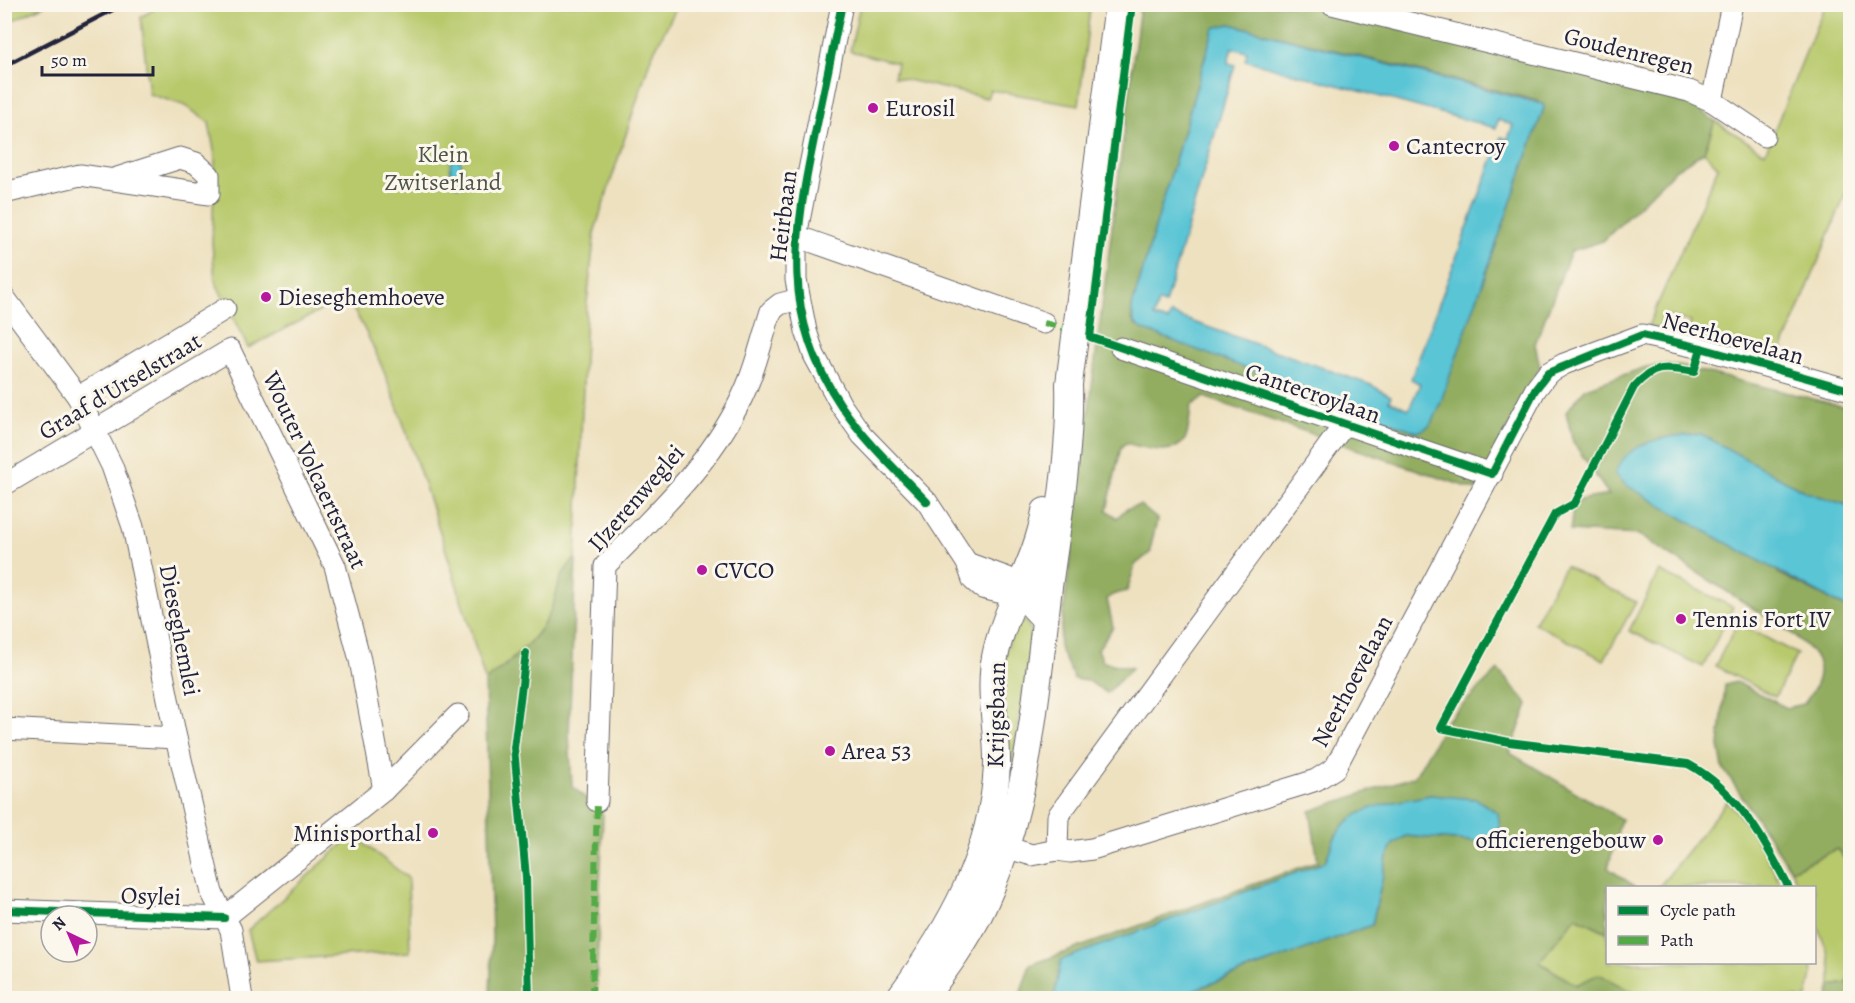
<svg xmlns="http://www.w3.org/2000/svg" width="1855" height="1003" font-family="Alegreya,serif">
  <rect width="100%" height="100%" fill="#fbf7ec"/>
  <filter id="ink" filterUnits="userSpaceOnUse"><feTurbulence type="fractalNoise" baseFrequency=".0167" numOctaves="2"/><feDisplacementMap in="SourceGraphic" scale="12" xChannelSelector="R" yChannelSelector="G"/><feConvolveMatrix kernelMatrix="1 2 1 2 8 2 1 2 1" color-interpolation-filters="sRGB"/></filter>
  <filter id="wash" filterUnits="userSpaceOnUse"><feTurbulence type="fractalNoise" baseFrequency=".008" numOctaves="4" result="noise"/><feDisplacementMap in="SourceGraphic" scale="24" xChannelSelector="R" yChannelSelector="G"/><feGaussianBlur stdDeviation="1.35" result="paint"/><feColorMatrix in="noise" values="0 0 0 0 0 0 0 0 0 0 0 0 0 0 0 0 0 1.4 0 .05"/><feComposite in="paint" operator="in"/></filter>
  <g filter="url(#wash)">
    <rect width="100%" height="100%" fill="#eee1c0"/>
    <g fill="#b8c96c" stroke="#6d7654" stroke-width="1.5">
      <path d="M 5,4 L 45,4 L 45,5 L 5,24 Z"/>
      <path d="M 163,4 L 678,5 L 651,57 L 595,230 L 586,312 L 576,558 C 552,583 562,586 550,612 C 539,639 508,664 485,681 C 462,599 437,520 409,440 C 395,399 371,331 345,298 L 248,348 L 215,281 L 212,242 L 215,156 L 209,123 L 186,106 L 149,94 L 141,17 Z"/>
      <path d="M 1070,4 L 1090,8 L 1079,105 L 990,90 L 987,98 L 894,77 L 897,63 L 850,51 L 860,5 Z"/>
      <path d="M 1825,5 L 1850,5 L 1850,183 L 1779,358 L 1687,336 L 1691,322 L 1664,315 L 1660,329 L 1648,326 L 1718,167 L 1704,152 L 1715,121 L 1765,153 Z"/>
      <path d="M 1565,566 L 1636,602 L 1604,660 L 1534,623 Z"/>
      <path d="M 1659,571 L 1733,607 L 1703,667 L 1629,631 Z"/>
      <path d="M 1017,621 L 1027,622 L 1032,635 L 1007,799 L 980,884 L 997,675 Z"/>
      <path d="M 1738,623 L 1797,654 L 1775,697 L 1715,666 Z"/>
      <path d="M 1727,801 C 1751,827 1768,855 1781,887 L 1659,887 Z"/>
      <path d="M 353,835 L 408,878 L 410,952 L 256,961 L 248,930 Z"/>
      <path d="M 1837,849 L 1850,866 L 1850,974 L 1848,983 L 1831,986 L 1831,967 L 1828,953 L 1815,920 L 1814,888 L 1799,887 L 1791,870 Z"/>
      <path d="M 1576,917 L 1607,932 L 1608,962 L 1811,963 L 1812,975 L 1807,998 L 1644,998 L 1599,975 L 1576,985 L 1539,962 Z"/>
    </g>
    <g fill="#92ad60" stroke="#5a684e" stroke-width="1.5" fill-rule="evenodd">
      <path d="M 1140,5 L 1303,5 L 1681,98 L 1715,121 L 1704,152 L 1675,170 L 1603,241 L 1571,251 L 1535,344 L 1540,367 L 1476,490 L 1204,397 L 1191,406 C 1190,415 1189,426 1187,435 C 1178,459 1143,448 1126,443 L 1121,447 L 1107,510 L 1117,518 L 1126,509 L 1140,505 L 1157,519 C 1156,531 1150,540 1151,552 L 1135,565 L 1127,591 L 1112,595 L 1107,599 L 1113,627 L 1098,649 L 1103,662 L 1132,668 L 1107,693 L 1088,681 L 1074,679 L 1059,647 ZM 1230,24 L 1538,101 L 1544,108 L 1433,422 L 1136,326 L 1132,319 L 1132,307 L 1212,34 L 1215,28 Z"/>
      <path d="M 1662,365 L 1676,365 L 1850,408 L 1850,506 L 1806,492 L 1771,473 L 1778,573 L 1850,610 L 1850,866 L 1837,849 L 1791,870 L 1723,768 L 1719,746 L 1725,685 L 1736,682 L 1787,708 L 1804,704 C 1830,669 1821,657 1790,632 L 1639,535 L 1570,531 L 1574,501 L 1609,495 L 1573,442 L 1566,412 L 1586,388 L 1646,367 Z"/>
      <path d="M 576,558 L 569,734 L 572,786 L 603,814 L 596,998 L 490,998 L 492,936 L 485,681 C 508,664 539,639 550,612 C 562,586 552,583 576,558 Z"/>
      <path d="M 1498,670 L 1528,704 L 1510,753 L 1621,819 L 1608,868 L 1636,887 L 1608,888 L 1607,932 L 1576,917 L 1539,962 L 1576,985 L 1599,974 L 1639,996 L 1638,998 L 1171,998 L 1372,925 L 1387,857 L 1393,844 L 1406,836 L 1494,843 L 1430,795 L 1359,814 L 1336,835 L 1325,862 L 1062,960 L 1054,998 L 1019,998 L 1030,965 L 1318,861 L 1310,811 L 1415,776 L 1447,720 Z"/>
      <path d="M 1850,974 L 1850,998 L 1828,998 L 1831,986 L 1848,983 Z"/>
    </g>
    <g fill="#5ac5d5" stroke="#3e7488" stroke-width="1.5" fill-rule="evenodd">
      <path d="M 1230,24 L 1543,104 L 1544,108 L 1439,407 C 1434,420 1431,428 1417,432 L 1144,330 C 1133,324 1132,319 1132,307 L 1212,34 L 1214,28 ZM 1232,48 L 1247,52 L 1245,60 L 1496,128 L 1498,120 L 1513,125 L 1508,139 L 1501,137 L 1411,379 L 1420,384 L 1409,409 L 1389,401 L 1391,396 L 1371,385 L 1171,314 L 1168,321 L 1154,317 L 1158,302 L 1165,304 L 1235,65 L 1228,63 Z"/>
      <path d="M 458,156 L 465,173 L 464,185 L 456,186 C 452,177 448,168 452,158 Z"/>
      <path d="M 1701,434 L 1806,492 L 1850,506 L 1850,610 L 1701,529 L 1626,485 L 1615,474 C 1626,440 1670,435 1701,434 Z"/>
      <path d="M 1430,795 L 1476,799 L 1498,813 L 1500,828 L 1494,843 L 1406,836 L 1393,844 L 1387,857 L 1372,925 L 1171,998 L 1054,998 L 1061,960 L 1325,862 C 1329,854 1331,844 1336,836 C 1353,804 1399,802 1430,795 Z"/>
    </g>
  </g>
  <g filter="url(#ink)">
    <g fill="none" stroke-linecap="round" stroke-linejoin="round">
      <g stroke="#69656a" stroke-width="23">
        <g id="minor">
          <path d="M 842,4 L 796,236 L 796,280 L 806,331 L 814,355 L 841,405 L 862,435 L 927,502 L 967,563 L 973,580 L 982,588 L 1003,593 L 1050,583"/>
          <path d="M 1332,4 L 1689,91 L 1712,101 L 1764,136"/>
          <path d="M 1712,101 L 1732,4"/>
          <path d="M 4,193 L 80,175 L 209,194 L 209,175 L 196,163 L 180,158 L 114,179"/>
          <path d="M 796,236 L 1044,323"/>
          <path d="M 4,297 L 78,397 L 112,466 L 133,527 L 176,738 L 212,893 L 231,930 L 242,998"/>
          <path d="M 1121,348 L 1492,474"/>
          <path d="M 78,397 L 225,309"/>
          <path d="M 4,485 L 230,350 L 335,566 L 360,660 L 384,790"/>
          <path d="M 967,563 L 1008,578 L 1016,592 L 1045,623"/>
          <path d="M 4,729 L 176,738"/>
          <path d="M 597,801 L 605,566 C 659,511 717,458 747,386 C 757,362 763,336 771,311 L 780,304 L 799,299"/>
          <path d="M 1005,847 L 1032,855 L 1057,850 L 1070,852 L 1092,849 L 1304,784 L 1316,780 L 1335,768 L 1535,390 L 1548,373 L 1564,364 L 1642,335 L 1701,348 L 1850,390"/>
          <path d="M 1057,850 L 1058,816 L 1344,425"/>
          <path d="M 4,910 L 224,918 L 384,790 L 458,715"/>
        </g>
      </g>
      <g stroke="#69656a" stroke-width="28">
        <g id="major">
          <path d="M 899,998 C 950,928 992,856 997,766 C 998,730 988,693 995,657 C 1005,606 1037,562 1045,511"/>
          <path d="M 924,998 C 945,970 968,939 983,907 C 1029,809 1036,693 1049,587 C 1058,520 1071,452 1069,384 L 1118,4"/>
        </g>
      </g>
      <use href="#minor" stroke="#fff" stroke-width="21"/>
      <use href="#major" stroke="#fff" stroke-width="26"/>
      <path stroke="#22223b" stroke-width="4.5" d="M 4,66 L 124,4"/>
      <g stroke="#53aa46" stroke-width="6" stroke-dasharray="12 6" stroke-linecap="butt">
        <path d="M 1044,323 L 1063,328"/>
        <path d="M 592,998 L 597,801"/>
      </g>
      <g stroke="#fbf7ec" stroke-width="11">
        <g id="cycleway">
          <path d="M 842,4 C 833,48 824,91 815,134 C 794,236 780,315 842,407 C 866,442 897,471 927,502"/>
          <path d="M 1132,4 L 1090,337 L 1492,474 L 1535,390 L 1548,373 L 1642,335 L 1701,348 L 1850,390"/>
          <path d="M 1701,348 L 1694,372 C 1666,367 1654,364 1634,387 L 1575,503 L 1555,514 L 1441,728 L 1509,742 L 1688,764 C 1738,791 1764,839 1789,888"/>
          <path d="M 526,653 L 514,748 L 526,877 L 529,998"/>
          <path d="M 4,910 L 224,918"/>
        </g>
      </g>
      <use href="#cycleway" stroke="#00873e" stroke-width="8"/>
    </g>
  </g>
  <g fill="#b5179e" stroke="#fbf7ec" stroke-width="2">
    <circle cx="873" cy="108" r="6"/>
    <circle cx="1394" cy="146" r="6"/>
    <circle cx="266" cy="297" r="6"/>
    <circle cx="702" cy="570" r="6"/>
    <circle cx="1681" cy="619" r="6"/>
    <circle cx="830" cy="751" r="6"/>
    <circle cx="433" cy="833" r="6"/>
    <circle cx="1658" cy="840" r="6"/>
  </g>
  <g text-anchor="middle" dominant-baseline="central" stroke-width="6" stroke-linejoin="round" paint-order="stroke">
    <g font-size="24" fill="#22223b" stroke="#fbf7ec">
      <text transform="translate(1629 51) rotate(14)">Goudenregen</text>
      <text transform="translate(783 216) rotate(-83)">Heirbaan</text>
      <text transform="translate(1733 338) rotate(15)">Neerhoevelaan</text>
      <text transform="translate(120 386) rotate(-31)">Graaf d'Urselstraat</text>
      <text transform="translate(1313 393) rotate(19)">Cantecroylaan</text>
      <text transform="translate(315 470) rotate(65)">Wouter Volcaertstraat</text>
      <text transform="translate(636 498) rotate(-49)">IJzerenweglei</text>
      <text transform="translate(180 630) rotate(79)">Dieseghemlei</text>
      <text transform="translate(1352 681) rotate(-62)">Neerhoevelaan</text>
      <text transform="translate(996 715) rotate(-89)">Krijgsbaan</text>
      <text transform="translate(151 896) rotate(2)">Osylei</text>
    </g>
    <g font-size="24" fill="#22223b" stroke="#fbf7ec" text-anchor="start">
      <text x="885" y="108">Eurosil</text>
      <text x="1406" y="146">Cantecroy</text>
      <text x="278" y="297">Dieseghemhoeve</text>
      <text x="714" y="570">CVCO</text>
      <text x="1693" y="619">Tennis Fort IV</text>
      <text x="842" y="751">Area 53</text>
      <text x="421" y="833" text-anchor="end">Minisporthal</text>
      <text x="1646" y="840" text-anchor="end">officierengebouw</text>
    </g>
    <g font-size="24" fill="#4f544a" stroke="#fbf7ec">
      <text x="443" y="154">Klein<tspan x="443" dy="28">Zwitserland</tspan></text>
    </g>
  </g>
  <rect width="1855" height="1003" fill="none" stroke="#fbf7ec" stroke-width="24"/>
  <rect x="1606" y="886" width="210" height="78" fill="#fbf7ec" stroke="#a4a2a5" stroke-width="1.5"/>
  <rect x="1618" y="906" width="30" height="9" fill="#00873e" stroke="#a4a2a5" stroke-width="1.5"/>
  <text x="1660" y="916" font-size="18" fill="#22223b">Cycle path</text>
  <rect x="1618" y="936" width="30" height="9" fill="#53aa46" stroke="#a4a2a5" stroke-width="1.5"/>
  <text x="1660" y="946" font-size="18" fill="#22223b">Path</text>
  <g transform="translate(69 934) rotate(316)"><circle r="28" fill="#fbf7ec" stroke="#a4a2a5" stroke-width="1.5"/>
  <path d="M0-4.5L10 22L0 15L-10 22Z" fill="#b5179e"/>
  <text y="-9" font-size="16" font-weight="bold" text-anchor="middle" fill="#22223b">N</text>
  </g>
  <path d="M42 66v9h111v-9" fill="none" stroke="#22223b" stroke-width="3"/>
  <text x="51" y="66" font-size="18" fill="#22223b" stroke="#fbf7ec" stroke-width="4.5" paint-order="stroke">50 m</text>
</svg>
